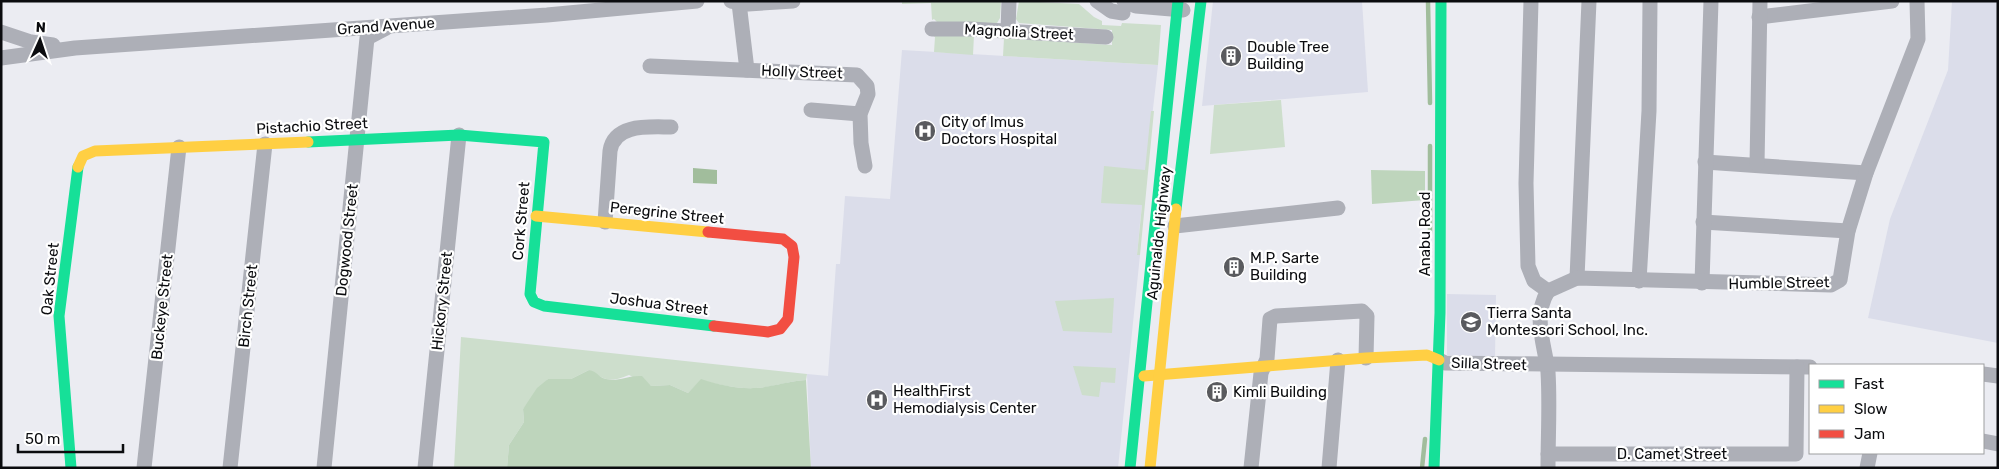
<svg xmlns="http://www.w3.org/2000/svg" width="1999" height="469" font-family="Rubik,sans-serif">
  <rect width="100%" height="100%" fill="#ebecf2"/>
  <g fill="#dbddea">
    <path d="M 1213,1 L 1362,1 L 1368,92 L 1202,106 Z"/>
    <path d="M 1952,1 L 1998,1 L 1998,343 L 1868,318 L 1890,219 L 1948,70 Z"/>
    <path d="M 902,50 L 1158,65 L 1140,223 L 1137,255 L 1140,255 L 1118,468 L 811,468 L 807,374 L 828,376 L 836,264 L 840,264 L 845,196 L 890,199 Z"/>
    <path d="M 1447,294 L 1496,295 L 1495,357 L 1447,355 Z"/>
  </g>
  <g fill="#cddecc">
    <path d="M 917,1 L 1001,1 L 1000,18 L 997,23 L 938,23 L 934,19 L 932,20 L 931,3 L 902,4 L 902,2 Z"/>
    <path d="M 1019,1 L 1079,4 L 1094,17 L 1102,21 L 1102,25 L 1121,26 L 1122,23 L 1161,25 L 1158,65 L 1003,56 L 1004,38 L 1112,45 L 1112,30 L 1019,23 L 1016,19 Z"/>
    <path d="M 931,34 L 974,35 L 973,55 L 934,52 L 935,37 Z"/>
    <path d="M 1281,100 L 1285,147 L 1210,154 L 1214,105 Z"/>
    <path d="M 1151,111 L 1154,111 L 1140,255 L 1137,255 L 1142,205 L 1101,203 L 1104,166 L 1145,170 Z"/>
    <path d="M 1114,298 L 1112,333 L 1063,331 L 1055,301 Z"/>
    <path d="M 461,337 L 807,374 L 806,380 C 789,381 773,387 756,388 C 738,389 719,385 701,380 L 688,393 L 670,385 L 651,386 L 629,375 C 610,383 605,380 589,370 L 571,379 L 548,379 L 523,409 L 524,422 L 509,445 L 507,468 L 454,468 Z"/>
    <path d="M 1073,366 L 1116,368 L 1115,383 L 1101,382 L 1099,397 L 1082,395 Z"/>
  </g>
  <g fill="#bed5bc">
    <path d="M 1371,170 L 1425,171 L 1425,200 L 1372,204 Z"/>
    <path d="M 589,370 C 597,371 599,378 606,379 C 618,382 628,375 642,376 L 651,386 L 670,385 L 688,393 L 701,379 C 719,385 738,389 756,388 C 772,387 789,381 806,380 L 811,468 L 507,468 L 509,445 L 524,422 L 523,409 L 537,388 L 548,379 L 571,379 Z"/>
  </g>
  <path fill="#a1bd9c" d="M 693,168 L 717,170 L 717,184 L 693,183 Z"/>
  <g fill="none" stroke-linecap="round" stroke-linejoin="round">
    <g stroke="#a1bd9c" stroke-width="4.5">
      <path d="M 1428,1 L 1430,103"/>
      <path d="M 1430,233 L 1430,146"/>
      <path d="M 1422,468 L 1425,439"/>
    </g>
    <g stroke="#adafb7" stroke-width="15">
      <path d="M 731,1 L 748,4 L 793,1"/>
      <path d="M 1097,1 L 1111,11 L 1123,13"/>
      <path d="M 1124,1 L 1136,6 L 1183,10"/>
      <path d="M 1531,1 L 1526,183 L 1528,266 L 1534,281 L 1548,291"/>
      <path d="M 739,3 L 747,70"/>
      <path d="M 1759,17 L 1892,1"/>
      <path d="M 932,29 L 970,29 L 1106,37"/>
      <path d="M 1008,31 L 1009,1"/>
      <path d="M 1,32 L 31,42 L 53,45"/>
      <path d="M 1,58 L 75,48 L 547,15 L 697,1"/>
      <path d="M 650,66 L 857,75 L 867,86 L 868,94 L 860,114 L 861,143 L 865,166"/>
      <path d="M 811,110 L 860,114"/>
      <path d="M 1705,162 L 1866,173"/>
      <path d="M 1757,164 L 1760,1"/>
      <path d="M 605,222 L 610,151 C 614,123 650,127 671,127"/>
      <path d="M 1703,222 L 1848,231"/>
      <path d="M 1175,226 L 1338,208"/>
      <path d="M 1577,278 L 1589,1"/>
      <path d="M 1639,281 L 1649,111 L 1650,1"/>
      <path d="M 1702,283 L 1711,1"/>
      <path d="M 1548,291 L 1577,278 L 1831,285 L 1840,280 L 1848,231 L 1866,173 L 1918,39 L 1917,1"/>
      <path d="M 1548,291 C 1532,317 1545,345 1548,372 C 1550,403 1548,436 1548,468"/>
      <path d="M 1439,360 L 1445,363 L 1810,367"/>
      <path d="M 1983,374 L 1998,376"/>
      <path d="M 1983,441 L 1998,444"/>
      <path d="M 1548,454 L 1796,454 L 1797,367"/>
      <path d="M 144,468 L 179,147"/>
      <path d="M 230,468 L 265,144"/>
      <path d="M 324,468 L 367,38 L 386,28"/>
      <path d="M 425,468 L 459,135"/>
      <path d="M 1251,468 L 1261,373 L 1267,359 L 1270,319 L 1276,316 L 1362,311 L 1367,316 L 1366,358"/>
      <path d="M 1329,468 L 1338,360"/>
      <path d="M 1867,468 L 1870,453"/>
    </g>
    <g stroke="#16e098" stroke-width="11">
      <path d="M 308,142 L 459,135 L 544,142 L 530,294 L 534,302 L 544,306 L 714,326"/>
      <path d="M 1176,209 L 1201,1"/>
      <path d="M 71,468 L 59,316 L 78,167"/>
      <path d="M 1130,468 L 1178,1"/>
      <path d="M 1434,468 L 1440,313 L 1441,1"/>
    </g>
    <g stroke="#ffcf43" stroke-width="11">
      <path d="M 78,167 L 83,156 L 95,151 L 308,142"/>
      <path d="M 536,216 L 708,232"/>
      <path d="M 1144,376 L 1366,358 L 1427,355 L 1439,360"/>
      <path d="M 1150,468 L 1176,209"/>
    </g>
    <path stroke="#f24e42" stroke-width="11" d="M 708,232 L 783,239 L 792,246 L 794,257 L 788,319 L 780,329 L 768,332 L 714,326"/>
  </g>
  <defs>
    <g id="building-disc" transform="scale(1.125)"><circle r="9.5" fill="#595a5e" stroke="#fff"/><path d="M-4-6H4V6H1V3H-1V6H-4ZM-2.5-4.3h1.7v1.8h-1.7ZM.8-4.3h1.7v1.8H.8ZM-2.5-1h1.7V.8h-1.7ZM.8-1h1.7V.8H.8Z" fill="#fff"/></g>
    <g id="hospital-disc" transform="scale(1.125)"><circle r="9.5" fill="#595a5e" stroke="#fff"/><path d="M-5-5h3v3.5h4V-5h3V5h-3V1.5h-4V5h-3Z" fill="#fff"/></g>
    <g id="school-disc" transform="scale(1.125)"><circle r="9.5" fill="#595a5e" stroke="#fff"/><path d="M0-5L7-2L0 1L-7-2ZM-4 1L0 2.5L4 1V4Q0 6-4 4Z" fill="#fff"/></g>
  </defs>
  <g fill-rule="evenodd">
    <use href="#building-disc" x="1231" y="56"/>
    <use href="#hospital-disc" x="925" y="131"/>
    <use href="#building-disc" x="1234" y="267"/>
    <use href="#school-disc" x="1471" y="322"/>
    <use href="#building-disc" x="1217" y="392"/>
    <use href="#hospital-disc" x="877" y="400"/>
  </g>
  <g text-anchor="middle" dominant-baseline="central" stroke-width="4.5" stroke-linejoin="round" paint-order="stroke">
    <g font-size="15" fill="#0b0c0f" stroke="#fff">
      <text transform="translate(386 26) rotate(-4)">Grand Avenue</text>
      <text transform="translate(1019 32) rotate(3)">Magnolia Street</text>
      <text transform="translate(802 72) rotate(2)">Holly Street</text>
      <text transform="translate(312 126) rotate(-3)">Pistachio Street</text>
      <text transform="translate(667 213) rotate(6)">Peregrine Street</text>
      <text transform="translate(521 221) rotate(-85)">Cork Street</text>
      <text transform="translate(1159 233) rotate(-84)">Aguinaldo Highway</text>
      <text transform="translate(1425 234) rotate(-90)">Anabu Road</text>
      <text transform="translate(347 240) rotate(-84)">Dogwood Street</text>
      <text transform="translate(50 279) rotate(-84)">Oak Street</text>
      <text transform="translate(1779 283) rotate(-1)">Humble Street</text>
      <text transform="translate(442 301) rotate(-84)">Hickory Street</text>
      <text transform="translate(659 304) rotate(7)">Joshua Street</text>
      <text transform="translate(248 306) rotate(-84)">Birch Street</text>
      <text transform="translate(162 307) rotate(-84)">Buckeye Street</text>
      <text transform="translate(1489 364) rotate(2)">Silla Street</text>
      <text x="1672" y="454">D. Camet Street</text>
    </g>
    <g font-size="15" fill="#0b0c0f" stroke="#fff" text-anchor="start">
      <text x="1247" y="47">Double Tree<tspan x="1247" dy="17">Building</tspan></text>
      <text x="941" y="122">City of Imus<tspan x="941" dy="17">Doctors Hospital</tspan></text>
      <text x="1250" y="258">M.P. Sarte<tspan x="1250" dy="17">Building</tspan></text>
      <text x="1487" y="313">Tierra Santa<tspan x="1487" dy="17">Montessori School, Inc.</tspan></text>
      <text x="893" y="391">HealthFirst<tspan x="893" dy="17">Hemodialysis Center</tspan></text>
      <text x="1233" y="392">Kimli Building</text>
    </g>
  </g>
  <rect width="1999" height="469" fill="none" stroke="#0b0c0f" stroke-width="5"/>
  <rect x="1809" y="364" width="175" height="90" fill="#ffffff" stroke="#9d9e9f"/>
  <rect x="1819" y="380" width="25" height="8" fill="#16e098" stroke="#9d9e9f"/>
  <text x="1854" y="389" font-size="15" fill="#0b0c0f">Fast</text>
  <rect x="1819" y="405" width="25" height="8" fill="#ffcf43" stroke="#9d9e9f"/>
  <text x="1854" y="414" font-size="15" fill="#0b0c0f">Slow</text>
  <rect x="1819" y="430" width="25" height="8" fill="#f24e42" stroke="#9d9e9f"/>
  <text x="1854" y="439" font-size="15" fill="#0b0c0f">Jam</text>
  <g transform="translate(40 40) rotate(3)" stroke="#ffffff" stroke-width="4" paint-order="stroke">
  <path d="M0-4L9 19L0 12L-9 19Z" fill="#0b0c0f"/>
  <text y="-8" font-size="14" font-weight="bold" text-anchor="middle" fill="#0b0c0f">N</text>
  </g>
  <path d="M18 444v8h105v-8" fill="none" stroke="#0b0c0f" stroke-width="2.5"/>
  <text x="25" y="444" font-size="15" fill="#0b0c0f" stroke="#ffffff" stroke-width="4" paint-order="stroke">50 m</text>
</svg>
